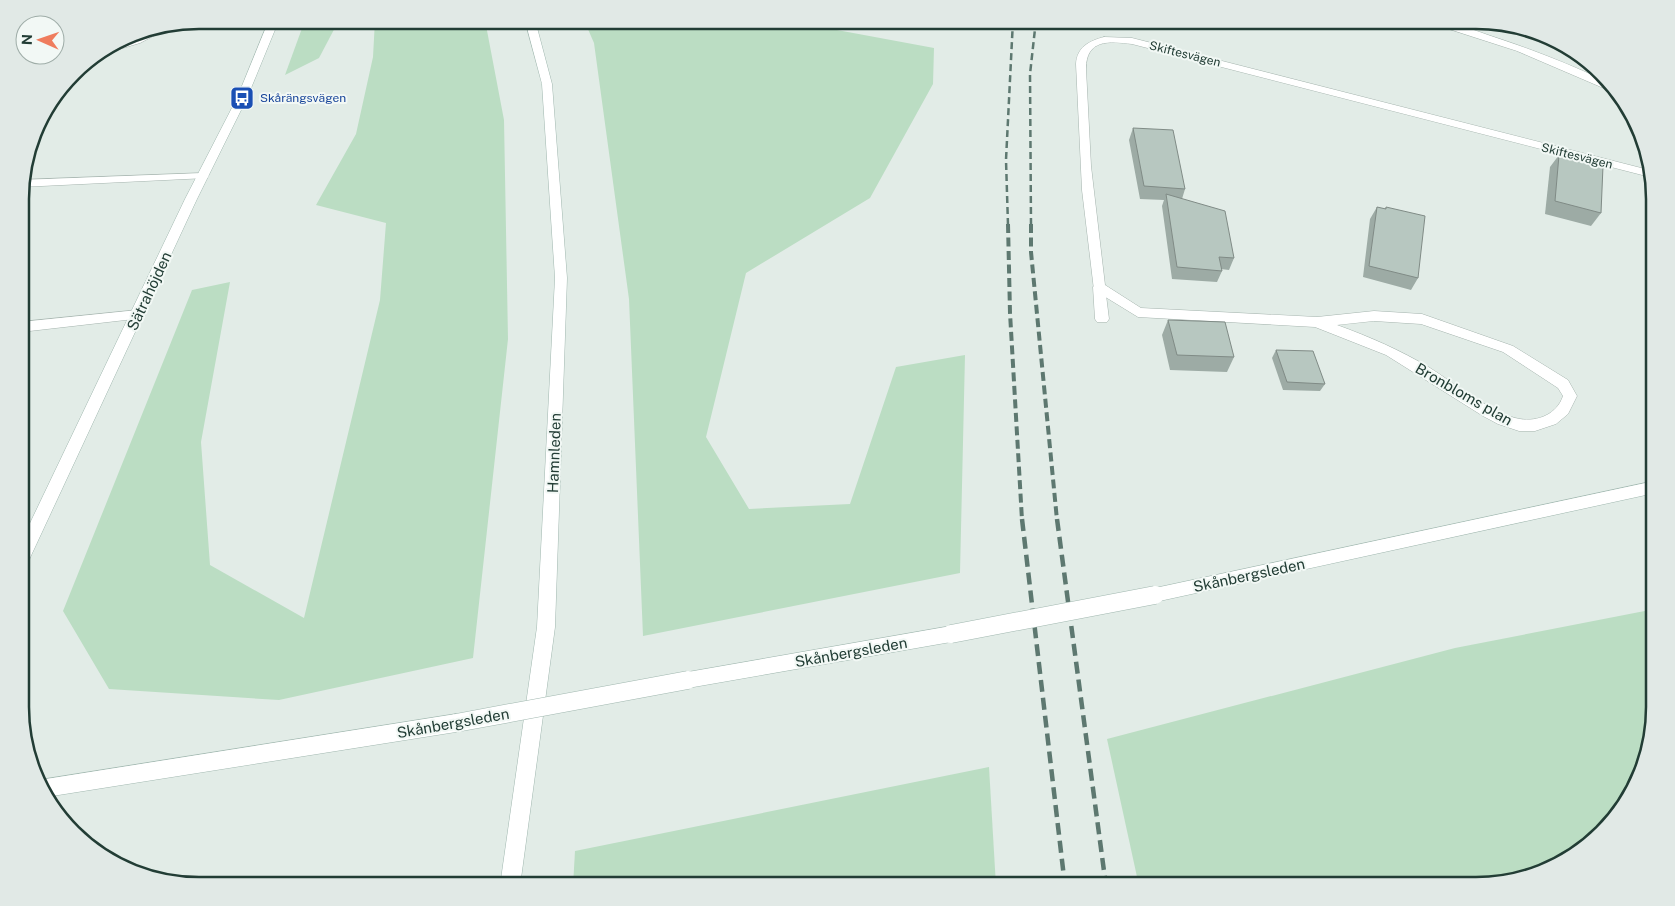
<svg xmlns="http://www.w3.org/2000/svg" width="1675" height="906" font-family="'Public Sans',sans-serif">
  <rect width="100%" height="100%" fill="#e2ece7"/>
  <g fill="#bbddc3">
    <path d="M 305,20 L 339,20 L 319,58 L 285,75 Z"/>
    <path d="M 375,20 L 485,20 L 504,120 L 508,339 L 473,658 L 279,700 L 109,689 L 63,611 L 192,290 L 230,282 L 201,442 L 210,565 L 304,618 L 380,300 L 386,223 L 316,205 L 356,134 L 373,57 Z"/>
    <path d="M 584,20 L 838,20 L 837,30 L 934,48 L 933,84 L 870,198 L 746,273 L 706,437 L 749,509 L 850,504 L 896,367 L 965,355 L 960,573 L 643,636 L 629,299 L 594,43 Z"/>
    <path d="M 1655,609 L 1655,719 L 1631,797 L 1575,856 L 1488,886 L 1139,886 L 1107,739 L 1455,648 Z"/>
    <path d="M 989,767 L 996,886 L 573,886 L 575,851 Z"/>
    <path d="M 431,878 L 429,886 L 375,886 Z"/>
  </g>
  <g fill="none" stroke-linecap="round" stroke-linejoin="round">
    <g stroke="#a5b4ae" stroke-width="1">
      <g id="lane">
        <path d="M 203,173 L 209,176 L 207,178 L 21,187 L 21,180 Z"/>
        <path d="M 1099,283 L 1105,287 L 1109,319 L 1107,322 L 1097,322 L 1095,319 L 1093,287 Z"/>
      </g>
    </g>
    <g stroke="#a5b4ae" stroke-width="1">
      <g id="street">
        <path d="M 1421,20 C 1444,20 1466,27 1488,35 C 1528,48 1567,63 1605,81 L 1615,90 L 1608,90 L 1517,51 Z"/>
        <path d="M 163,27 L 163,31 L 140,43 L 103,54 L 99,53 C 110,46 121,44 133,39 C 144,35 152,29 163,27 Z"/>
        <path d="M 1104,37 L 1132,38 L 1649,170 L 1650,177 L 1132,44 C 1109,41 1086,39 1086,69 L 1091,166 L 1105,285 L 1141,308 L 1317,317 L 1374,311 L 1422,314 L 1513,346 L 1568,380 L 1577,396 L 1568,414 L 1556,424 L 1535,431 L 1519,431 L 1498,424 L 1483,416 L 1386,355 L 1315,327 L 1138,317 L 1094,290 L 1082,190 L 1076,64 C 1077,47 1089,41 1104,37 ZM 1374,321 L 1421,324 L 1503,352 L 1558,388 L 1563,396 C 1557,414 1538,422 1520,419 C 1494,415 1454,383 1430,368 C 1400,350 1370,337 1337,325 Z"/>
        <path d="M 138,310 L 143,312 L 145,315 L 143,318 L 21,332 L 21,322 Z"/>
      </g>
    </g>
    <g stroke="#a0b7af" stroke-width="1">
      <g id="secondary">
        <path d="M 269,20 L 279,20 L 247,98 L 197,199 L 29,560 L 27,565 L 21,567 L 21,542 L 185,199 L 237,98 Z"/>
        <path d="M 525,20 L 535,20 L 552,84 L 567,278 L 555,627 L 520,886 L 500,886 L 537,627 L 555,278 L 542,84 Z"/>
        <path d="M 1655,481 L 1655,493 L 1155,602 L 1149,600 L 1147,595 L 1149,590 L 1155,588 Z"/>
        <path d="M 951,626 L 957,628 L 960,634 L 957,640 L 951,642 L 688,688 L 682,686 L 679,680 L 682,674 L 688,672 Z"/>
        <path d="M 456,714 L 463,717 L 465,723 L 463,729 L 456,732 L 46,797 L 40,780 Z"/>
      </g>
    </g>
    <use href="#lane" fill="#fff" fill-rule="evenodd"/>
    <use href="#street" fill="#fff" fill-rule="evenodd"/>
    <use href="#secondary" fill="#fff" fill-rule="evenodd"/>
    <g stroke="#5d7870" stroke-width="2.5" stroke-dasharray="7 4" stroke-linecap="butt">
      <path d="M 1008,225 L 1006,160 L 1013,20"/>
      <path d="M 1031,225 L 1030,74 L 1036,20"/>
    </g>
    <g stroke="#5d7870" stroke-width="4" stroke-dasharray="9 4.5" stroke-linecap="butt">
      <path d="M 1008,224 L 1010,313 L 1022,520"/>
      <path d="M 1031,224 L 1031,252 L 1057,520"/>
    </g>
    <g stroke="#5d7870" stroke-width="4.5" stroke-dasharray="12 6" stroke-linecap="butt">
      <path d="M 1022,519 L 1065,886"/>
      <path d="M 1057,519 L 1106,886"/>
    </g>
    <g stroke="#a0b7af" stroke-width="19" stroke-linecap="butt">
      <g id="secondary-bridge">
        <path d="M 951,634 L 1155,595"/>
        <path d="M 456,723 L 688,680"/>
      </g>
    </g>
    <use href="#secondary-bridge" stroke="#fff" stroke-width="18"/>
  </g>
  <g fill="#9daba5">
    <path d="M 1133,128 L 1185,189 L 1182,199 L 1234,258 L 1229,270 L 1221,269 L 1222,271 L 1217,282 L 1172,279 L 1162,206 L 1164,200 L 1140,199 L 1129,140 Z"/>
    <path d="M 1559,155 L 1601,213 L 1591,226 L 1545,214 L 1550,167 Z"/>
    <path d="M 1377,207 L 1385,209 L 1386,207 L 1418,278 L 1411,290 L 1363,277 L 1370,219 Z"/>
    <path d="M 1168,320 L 1234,357 L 1227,372 L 1170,370 L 1162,335 Z"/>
    <path d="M 1276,350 L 1325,384 L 1320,391 L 1283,390 L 1272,358 Z"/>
  </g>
  <g fill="#b7c7c0" stroke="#808b86">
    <path d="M 1133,128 L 1173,130 L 1185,189 L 1144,186 Z"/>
    <path d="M 1559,155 L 1603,166 L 1601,213 L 1555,201 Z"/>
    <path d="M 1166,194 L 1225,211 L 1234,258 L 1219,257 L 1222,271 L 1177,267 Z"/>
    <path d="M 1377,207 L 1386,209 L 1386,207 L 1425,216 L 1418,278 L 1369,266 Z"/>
    <path d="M 1168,320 L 1225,322 L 1234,357 L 1177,355 Z"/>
    <path d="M 1276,350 L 1313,351 L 1325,384 L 1287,382 Z"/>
  </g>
  <defs>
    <g id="bus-square" transform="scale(1.25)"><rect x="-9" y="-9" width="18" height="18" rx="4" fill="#1a4fb4" stroke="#f2f8f5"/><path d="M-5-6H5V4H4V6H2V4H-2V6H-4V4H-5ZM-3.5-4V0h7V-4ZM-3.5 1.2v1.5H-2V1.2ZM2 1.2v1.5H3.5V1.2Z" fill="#fff"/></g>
  </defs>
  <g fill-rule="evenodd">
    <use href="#bus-square" x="242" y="98"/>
  </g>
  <g text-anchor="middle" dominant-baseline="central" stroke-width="4" stroke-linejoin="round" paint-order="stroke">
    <g font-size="12" fill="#223d35" stroke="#f2f8f5">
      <text transform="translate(1185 54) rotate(14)">Skiftesvägen</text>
      <text transform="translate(1577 156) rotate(14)">Skiftesvägen</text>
    </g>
    <g font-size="12" fill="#164399" stroke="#f2f8f5" text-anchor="start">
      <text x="260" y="98">Skårängsvägen</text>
    </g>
    <g font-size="15" fill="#223d35" stroke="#f2f8f5">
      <text transform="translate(149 291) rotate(-65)">Sätrahöjden</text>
      <text transform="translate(1464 394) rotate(30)">Bronbloms plan</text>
      <text transform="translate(554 453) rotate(-88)">Hamnleden</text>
      <text transform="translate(1249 575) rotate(-12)">Skånbergsleden</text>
      <text transform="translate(851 652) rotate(-10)">Skånbergsleden</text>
      <text transform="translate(453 723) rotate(-10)">Skånbergsleden</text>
    </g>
  </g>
  <path d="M0 0H1675V906H0ZM199 29H1476A170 170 0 0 1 1646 199V707A170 170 0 0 1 1476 877H199A170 170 0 0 1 29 707V199A170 170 0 0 1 199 29Z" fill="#e1e9e6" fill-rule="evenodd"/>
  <path fill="none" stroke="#223d35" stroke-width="2.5" d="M199 29H1476A170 170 0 0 1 1646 199V707A170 170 0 0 1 1476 877H199A170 170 0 0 1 29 707V199A170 170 0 0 1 199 29Z"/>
  <g transform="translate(40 40) rotate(272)"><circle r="24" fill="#f2f8f5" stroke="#9fada8"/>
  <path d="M0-4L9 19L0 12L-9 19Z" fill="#ef7c5d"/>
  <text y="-8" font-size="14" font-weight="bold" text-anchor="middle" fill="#223d35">N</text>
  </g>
</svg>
